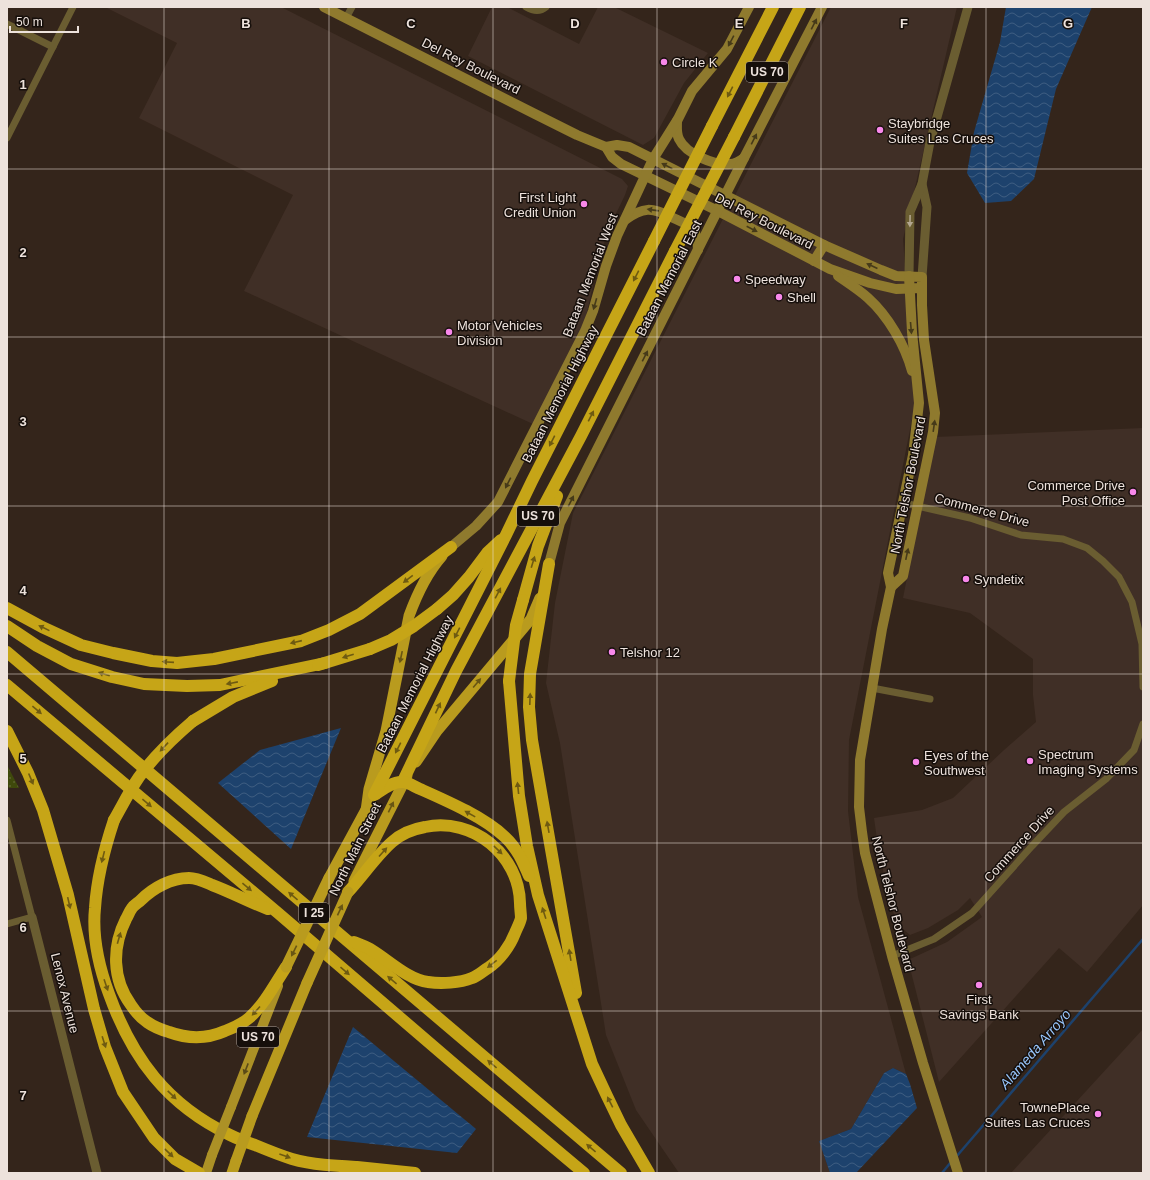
<svg xmlns="http://www.w3.org/2000/svg" width="1150" height="1180" font-family="Arial,sans-serif">
  <defs>
    <pattern id="green-dots" width="8" height="8" patternUnits="userSpaceOnUse"><rect width="8" height="8" fill="#3f490b"/><path d="M2 2h.1M6 6h.1" fill="none" stroke="#5b632e" stroke-width="1.8" stroke-linecap="round"/></pattern>
    <pattern id="water-waves" width="16" height="10" patternUnits="userSpaceOnUse"><rect width="16" height="10" fill="#1d426d"/><path d="M0 5q4-4 8 0t8 0" fill="none" stroke="#3e5d81"/></pattern>
  </defs>
  <rect width="100%" height="100%" fill="#34251b"/>
  <g fill="#402f26">
    <path d="M 105,7 L 281,7 L 622,179 L 628,186 L 625,195 L 612,222 L 600,254 L 585,321 L 533,424 L 244,291 L 293,195 L 139,118 L 177,43 Z"/>
    <path d="M 492,7 L 507,7 L 579,44 L 598,7 L 614,7 L 708,53 L 684,83 L 654,138 L 643,145 L 468,56 Z"/>
    <path d="M 831,7 L 957,7 L 903,239 L 915,404 L 849,740 L 848,811 L 858,897 L 906,1074 L 893,1068 L 884,1073 L 851,1129 L 819,1141 L 830,1173 L 679,1173 L 636,1110 L 606,1035 L 560,743 L 546,683 L 555,603 L 573,513 Z"/>
    <path d="M 1143,428 L 1143,905 L 1087,972 L 1059,948 L 939,1082 L 908,960 L 947,942 L 982,917 L 970,898 L 958,910 L 928,928 L 910,935 L 897,924 L 891,905 L 879,853 L 874,818 L 922,810 L 953,798 L 1004,750 L 1036,722 L 1033,695 L 1033,659 L 970,613 L 903,598 L 935,437 Z"/>
    <path d="M 1143,1029 L 1143,1173 L 1011,1173 Z"/>
  </g>
  <path fill="url(#green-dots)" d="M 7,765 L 19,788 L 9,788 L 7,785 Z"/>
  <g fill="url(#water-waves)">
    <path d="M 1006,7 L 1092,7 L 1056,89 L 1034,179 L 1011,201 L 985,203 L 967,173 L 974,132 L 1000,42 Z"/>
    <path d="M 341,728 L 291,849 L 218,783 L 260,750 Z"/>
    <path d="M 353,1027 L 476,1129 L 457,1153 L 307,1137 Z"/>
    <path d="M 893,1068 L 906,1074 L 910,1084 L 917,1108 L 856,1173 L 830,1173 L 819,1141 L 851,1129 L 884,1073 Z"/>
  </g>
  <g fill="none" stroke-linecap="round" stroke-linejoin="round">
    <g stroke="#1d426d" stroke-width="2.5">
      <path d="M 956,1157 L 1143,939"/>
      <path d="M 942,1173 L 951,1162"/>
    </g>
    <g stroke="#6a5d31" stroke-width="7">
      <path d="M 526,7 C 533,11 540,12 546,7"/>
      <path d="M 346,18 L 352,7"/>
      <path d="M 7,24 L 53,47"/>
      <path d="M 7,138 L 73,7"/>
      <path d="M 904,503 L 970,518 L 1021,535 L 1063,539 L 1087,548 L 1103,561 L 1119,577 L 1132,602 L 1142,644 L 1143,687"/>
      <path d="M 872,688 L 930,699"/>
      <path d="M 7,820 L 32,917 L 7,924"/>
      <path d="M 892,956 L 934,939 L 972,913 L 1032,846 L 1064,812 L 1106,779 L 1134,750 L 1143,724"/>
    </g>
    <g stroke="#6a5d31" stroke-width="9">
      <path d="M 922,184 L 927,207 L 922,277"/>
      <path d="M 909,276 L 910,212 L 922,184 L 930,142 L 968,7"/>
      <path d="M 32,917 L 97,1173"/>
    </g>
    <g stroke="#8f7a2e" stroke-width="10">
      <path d="M 324,7 L 535,114 L 577,135 L 606,147 L 612,157 L 621,164 L 718,211 L 830,269 L 870,283 L 896,289 L 922,288"/>
      <path d="M 677,121 C 677,127 676,133 679,139 C 686,154 715,166 730,164 C 736,164 740,161 744,158"/>
      <path d="M 606,147 L 617,145 L 629,147 L 824,245 L 881,270 L 896,276 L 922,277 L 922,305 L 924,340 L 935,413 L 933,432 L 903,576 L 891,587"/>
      <path d="M 625,220 C 643,207 652,207 671,217 C 678,220 685,223 691,227 C 697,234 698,241 698,250"/>
      <path d="M 814,261 L 824,245"/>
      <path d="M 838,276 C 848,283 859,290 868,298 C 888,316 905,345 912,371"/>
      <path d="M 909,276 L 912,332 L 919,403 L 913,455 L 888,573 L 891,587 L 882,629 L 860,760 L 859,807 L 862,832 L 865,853 L 892,956 L 923,1063 L 958,1173"/>
      <path d="M 451,547 L 476,526 L 498,502 L 585,331 L 593,311 L 606,266 L 617,236 L 653,159 L 678,119 L 692,91 L 727,49 L 749,7"/>
      <path d="M 549,564 L 560,523 L 744,158 L 822,7"/>
    </g>
    <g stroke="#ac9126" stroke-width="10">
      <path d="M 231,1107 L 278,986"/>
      <path d="M 206,1173 L 212,1155"/>
    </g>
    <g stroke="#b99b1e" stroke-width="11">
      <path d="M 416,762 L 437,731 L 531,619 L 540,598"/>
      <path d="M 366,811 L 369,789 L 386,731 L 409,616 C 417,594 427,573 442,556"/>
      <path d="M 329,878 L 369,804"/>
      <path d="M 354,881 L 407,776"/>
      <path d="M 252,1116 L 307,983"/>
      <path d="M 232,1173 L 236,1161"/>
    </g>
    <g stroke="#c6a517" stroke-width="12">
      <path d="M 712,126 L 773,7"/>
      <path d="M 734,137 L 800,7"/>
      <path d="M 549,564 L 530,674 L 529,707 L 532,740 L 576,993"/>
      <path d="M 523,600 L 538,546 L 557,496"/>
      <path d="M 7,608 L 42,627 L 81,645 L 113,653 L 152,661 L 177,663 L 214,659 L 301,641 L 329,630 L 360,614 L 451,547"/>
      <path d="M 437,609 L 453,595 L 469,577 L 487,553 L 501,540"/>
      <path d="M 7,626 L 37,646 L 71,664 L 112,677 L 144,684 L 187,686 L 220,685 L 325,663"/>
      <path d="M 7,652 L 621,1173"/>
      <path d="M 318,665 L 370,649"/>
      <path d="M 509,681 L 519,796 L 527,846 L 538,895 L 592,1064 L 607,1096 L 621,1125 L 649,1173"/>
      <path d="M 7,685 L 278,913 L 461,1070 L 584,1173"/>
      <path d="M 193,721 L 233,697 L 272,681"/>
      <path d="M 7,731 L 28,773 L 43,810 L 68,895 L 94,1009 L 105,1047 L 123,1092 L 154,1138 L 175,1159 L 199,1173"/>
      <path d="M 403,781 L 456,671 L 581,436 L 675,251"/>
      <path d="M 376,794 C 383,789 393,781 403,782 C 408,782 415,787 420,789 C 447,801 484,817 505,837 C 517,848 523,862 529,876"/>
      <path d="M 374,795 L 506,535 L 532,481 L 654,241"/>
      <path d="M 114,820 C 104,850 97,877 95,908 C 92,938 99,967 109,994 C 132,1058 167,1105 230,1135 C 238,1139 246,1142 255,1145 C 267,1150 279,1155 292,1159 C 313,1165 336,1166 357,1167 C 377,1169 396,1171 415,1173"/>
      <path d="M 348,892 C 362,877 377,855 392,842 C 401,834 413,829 425,827 C 473,817 519,855 520,903 C 520,908 521,914 521,918 C 520,923 517,928 515,933 C 510,946 500,960 488,968 C 483,971 478,976 472,978 C 460,983 441,984 428,982 C 408,980 387,959 370,949 C 365,946 359,944 354,942"/>
      <path d="M 268,909 C 249,902 231,892 212,885 C 205,882 197,878 189,878 C 171,878 153,888 141,900 C 138,903 134,905 132,908 C 129,912 128,916 126,919 C 112,947 112,979 131,1005 C 135,1011 141,1018 147,1022 C 154,1027 162,1030 169,1032 C 188,1039 207,1039 225,1031 C 233,1028 242,1024 249,1018 C 264,1005 275,984 286,967"/>
    </g>
    <path stroke="#ac9126" stroke-width="10" d="M 212,1155 L 231,1107"/>
    <g stroke="#b99b1e" stroke-width="11">
      <path d="M 286,967 L 329,878"/>
      <path d="M 307,983 L 348,892"/>
      <path d="M 236,1161 L 252,1116"/>
    </g>
    <g stroke="#c6a517" stroke-width="12">
      <path d="M 654,241 L 712,126"/>
      <path d="M 675,251 L 734,137"/>
      <path d="M 370,649 L 391,640 L 414,626 L 437,609"/>
      <path d="M 509,681 L 516,625 L 523,600"/>
      <path d="M 114,820 C 122,806 130,790 139,777 C 155,755 173,738 193,721"/>
    </g>
  </g>
  <defs><path id="oneway-solid" d="M-6-.8H1V-3.2L6.5 0L1 3.2V.8H-6Z"/></defs>
  <g fill="#463a19">
    <use href="#oneway-solid" transform="translate(814 24) rotate(-63)"/>
    <use href="#oneway-solid" transform="translate(731 41) rotate(118)"/>
    <use href="#oneway-solid" transform="translate(754 139) rotate(-63)"/>
    <use href="#oneway-solid" transform="translate(667 166) rotate(-153)"/>
    <use href="#oneway-solid" transform="translate(653 210) rotate(-172)"/>
    <use href="#oneway-solid" transform="translate(752 229) rotate(27)"/>
    <use href="#oneway-solid" transform="translate(872 266) rotate(-155)"/>
    <use href="#oneway-solid" transform="translate(595 304) rotate(106)"/>
    <use href="#oneway-solid" transform="translate(911 328) rotate(85)"/>
    <use href="#oneway-solid" transform="translate(645 356) rotate(-63)"/>
    <use href="#oneway-solid" transform="translate(934 426) rotate(-82)"/>
    <use href="#oneway-solid" transform="translate(508 483) rotate(117)"/>
    <use href="#oneway-solid" transform="translate(571 501) rotate(-63)"/>
    <use href="#oneway-solid" transform="translate(907 554) rotate(-78)"/>
  </g>
  <g fill="#6e5a11">
    <use href="#oneway-solid" transform="translate(730 92) rotate(117)"/>
    <use href="#oneway-solid" transform="translate(636 276) rotate(117)"/>
    <use href="#oneway-solid" transform="translate(591 416) rotate(-63)"/>
    <use href="#oneway-solid" transform="translate(552 441) rotate(117)"/>
    <use href="#oneway-solid" transform="translate(533 562) rotate(-73)"/>
    <use href="#oneway-solid" transform="translate(408 579) rotate(143)"/>
    <use href="#oneway-solid" transform="translate(498 593) rotate(-62)"/>
    <use href="#oneway-solid" transform="translate(44 628) rotate(-154)"/>
    <use href="#oneway-solid" transform="translate(457 633) rotate(117)"/>
    <use href="#oneway-solid" transform="translate(296 642) rotate(167)"/>
    <use href="#oneway-solid" transform="translate(348 656) rotate(163)"/>
    <use href="#oneway-solid" transform="translate(168 662) rotate(-176)"/>
    <use href="#oneway-solid" transform="translate(104 674) rotate(-162)"/>
    <use href="#oneway-solid" transform="translate(232 683) rotate(169)"/>
    <use href="#oneway-solid" transform="translate(530 699) rotate(-88)"/>
    <use href="#oneway-solid" transform="translate(438 708) rotate(-65)"/>
    <use href="#oneway-solid" transform="translate(37 710) rotate(40)"/>
    <use href="#oneway-solid" transform="translate(164 747) rotate(133)"/>
    <use href="#oneway-solid" transform="translate(398 748) rotate(117)"/>
    <use href="#oneway-solid" transform="translate(31 779) rotate(67)"/>
    <use href="#oneway-solid" transform="translate(518 788) rotate(-96)"/>
    <use href="#oneway-solid" transform="translate(147 803) rotate(40)"/>
    <use href="#oneway-solid" transform="translate(470 814) rotate(-151)"/>
    <use href="#oneway-solid" transform="translate(548 827) rotate(-100)"/>
    <use href="#oneway-solid" transform="translate(498 850) rotate(44)"/>
    <use href="#oneway-solid" transform="translate(383 852) rotate(-48)"/>
    <use href="#oneway-solid" transform="translate(103 857) rotate(104)"/>
    <use href="#oneway-solid" transform="translate(247 887) rotate(40)"/>
    <use href="#oneway-solid" transform="translate(293 896) rotate(-140)"/>
    <use href="#oneway-solid" transform="translate(69 903) rotate(77)"/>
    <use href="#oneway-solid" transform="translate(544 913) rotate(-108)"/>
    <use href="#oneway-solid" transform="translate(119 938) rotate(-74)"/>
    <use href="#oneway-solid" transform="translate(570 955) rotate(-99)"/>
    <use href="#oneway-solid" transform="translate(492 964) rotate(142)"/>
    <use href="#oneway-solid" transform="translate(345 971) rotate(41)"/>
    <use href="#oneway-solid" transform="translate(392 980) rotate(-140)"/>
    <use href="#oneway-solid" transform="translate(106 985) rotate(71)"/>
    <use href="#oneway-solid" transform="translate(256 1011) rotate(132)"/>
    <use href="#oneway-solid" transform="translate(104 1042) rotate(72)"/>
    <use href="#oneway-solid" transform="translate(492 1064) rotate(-140)"/>
    <use href="#oneway-solid" transform="translate(172 1095) rotate(44)"/>
    <use href="#oneway-solid" transform="translate(610 1102) rotate(-117)"/>
    <use href="#oneway-solid" transform="translate(591 1148) rotate(-140)"/>
    <use href="#oneway-solid" transform="translate(169 1153) rotate(44)"/>
    <use href="#oneway-solid" transform="translate(285 1156) rotate(20)"/>
  </g>
  <use fill="#b2a68f" href="#oneway-solid" transform="translate(910 221) rotate(91)"/>
  <g fill="#685514">
    <use href="#oneway-solid" transform="translate(401 657) rotate(102)"/>
    <use href="#oneway-solid" transform="translate(477 683) rotate(-50)"/>
    <use href="#oneway-solid" transform="translate(391 807) rotate(-64)"/>
    <use href="#oneway-solid" transform="translate(340 910) rotate(-65)"/>
    <use href="#oneway-solid" transform="translate(294 951) rotate(116)"/>
  </g>
  <use fill="#5a4a17" href="#oneway-solid" transform="translate(246 1069) rotate(111)"/>
  <path fill="none" stroke="#ede2dc" stroke-width="1" stroke-opacity="0.55" d="M 164,7 L 164,1173M 329,7 L 329,1173M 493,7 L 493,1173M 657,7 L 657,1173M 821,7 L 821,1173M 986,7 L 986,1173M 7,169 L 1143,169M 7,337 L 1143,337M 7,506 L 1143,506M 7,674 L 1143,674M 7,843 L 1143,843M 7,1011 L 1143,1011"/>
  <g fill="#f888ea" stroke="#160f0b" stroke-width="1.5">
    <circle cx="664" cy="62" r="4"/>
    <circle cx="880" cy="130" r="4"/>
    <circle cx="584" cy="204" r="4"/>
    <circle cx="737" cy="279" r="4"/>
    <circle cx="779" cy="297" r="4"/>
    <circle cx="449" cy="332" r="4"/>
    <circle cx="1133" cy="492" r="4"/>
    <circle cx="966" cy="579" r="4"/>
    <circle cx="612" cy="652" r="4"/>
    <circle cx="1030" cy="761" r="4"/>
    <circle cx="916" cy="762" r="4"/>
    <circle cx="979" cy="985" r="4"/>
    <circle cx="1098" cy="1114" r="4"/>
  </g>
  <g text-anchor="middle" dominant-baseline="central" stroke-width="3" stroke-linejoin="round" paint-order="stroke">
    <g fill="#160f0b" stroke="#aca39d" stroke-width="1">
      <rect x="746" y="62" width="42" height="20" rx="3"/>
      <rect x="517" y="506" width="42" height="20" rx="3"/>
      <rect x="299" y="903" width="30" height="20" rx="3"/>
      <rect x="237" y="1027" width="42" height="20" rx="3"/>
    </g>
    <g font-size="12" font-weight="bold" fill="#ede2dc">
      <text x="767" y="72">US 70</text>
      <text x="538" y="516">US 70</text>
      <text x="314" y="913">I 25</text>
      <text x="258" y="1037">US 70</text>
    </g>
    <g font-size="13" fill="#ede2dc" stroke="#160f0b" text-anchor="start">
      <text x="672" y="62">Circle K</text>
      <text x="888" y="123">Staybridge<tspan x="888" dy="15">Suites Las Cruces</tspan></text>
      <text x="576" y="197" text-anchor="end">First Light<tspan x="576" dy="15">Credit Union</tspan></text>
      <text x="745" y="279">Speedway</text>
      <text x="787" y="297">Shell</text>
      <text x="457" y="325">Motor Vehicles<tspan x="457" dy="15">Division</tspan></text>
      <text x="1125" y="485" text-anchor="end">Commerce Drive<tspan x="1125" dy="15">Post Office</tspan></text>
      <text x="974" y="579">Syndetix</text>
      <text x="620" y="652">Telshor 12</text>
      <text x="1038" y="754">Spectrum<tspan x="1038" dy="15">Imaging Systems</tspan></text>
      <text x="924" y="755">Eyes of the<tspan x="924" dy="15">Southwest</tspan></text>
      <text x="979" y="999" text-anchor="middle">First<tspan x="979" dy="15">Savings Bank</tspan></text>
      <text x="1090" y="1107" text-anchor="end">TownePlace<tspan x="1090" dy="15">Suites Las Cruces</tspan></text>
    </g>
    <g font-size="13" fill="#ede2dc" stroke="#160f0b">
      <text transform="translate(471 66) rotate(27)">Del Rey Boulevard</text>
      <text transform="translate(764 221) rotate(27)">Del Rey Boulevard</text>
      <text transform="translate(590 275) rotate(-69)">Bataan Memorial West</text>
      <text transform="translate(669 278) rotate(-63)">Bataan Memorial East</text>
      <text transform="translate(560 394) rotate(-63)">Bataan Memorial Highway</text>
      <text transform="translate(908 485) rotate(-79)">North Telshor Boulevard</text>
      <text transform="translate(982 510) rotate(15)">Commerce Drive</text>
      <text transform="translate(415 684) rotate(-63)">Bataan Memorial Highway</text>
      <text transform="translate(1019 844) rotate(-48)">Commerce Drive</text>
      <text transform="translate(355 849) rotate(-64)">North Main Street</text>
      <text transform="translate(893 904) rotate(76)">North Telshor Boulevard</text>
      <text transform="translate(65 993) rotate(76)">Lenox Avenue</text>
    </g>
    <g font-size="14" font-style="italic" fill="#98c6fc" stroke="#160f0b">
      <text transform="translate(1035 1049) rotate(-49)">Alameda Arroyo</text>
    </g>
  </g>
  <g font-size="13" text-anchor="middle" font-weight="bold" fill="#ede2dc" stroke="#160f0b" stroke-width="3" stroke-linejoin="round" paint-order="stroke">
    <text x="246" y="28">B</text>
    <text x="411" y="28">C</text>
    <text x="575" y="28">D</text>
    <text x="739" y="28">E</text>
    <text x="904" y="28">F</text>
    <text x="1068" y="28">G</text>
    <text x="23" y="89">1</text>
    <text x="23" y="257">2</text>
    <text x="23" y="426">3</text>
    <text x="23" y="595">4</text>
    <text x="23" y="763">5</text>
    <text x="23" y="932">6</text>
    <text x="23" y="1100">7</text>
  </g>
  <rect width="1150" height="1180" fill="none" stroke="#ede2dc" stroke-width="16"/>
  <path d="M10 26v6h68v-6" fill="none" stroke="#ede2dc" stroke-width="2"/>
  <text x="16" y="26" font-size="12" fill="#ede2dc" stroke="#160f0b" stroke-width="3" paint-order="stroke">50 m</text>
</svg>
